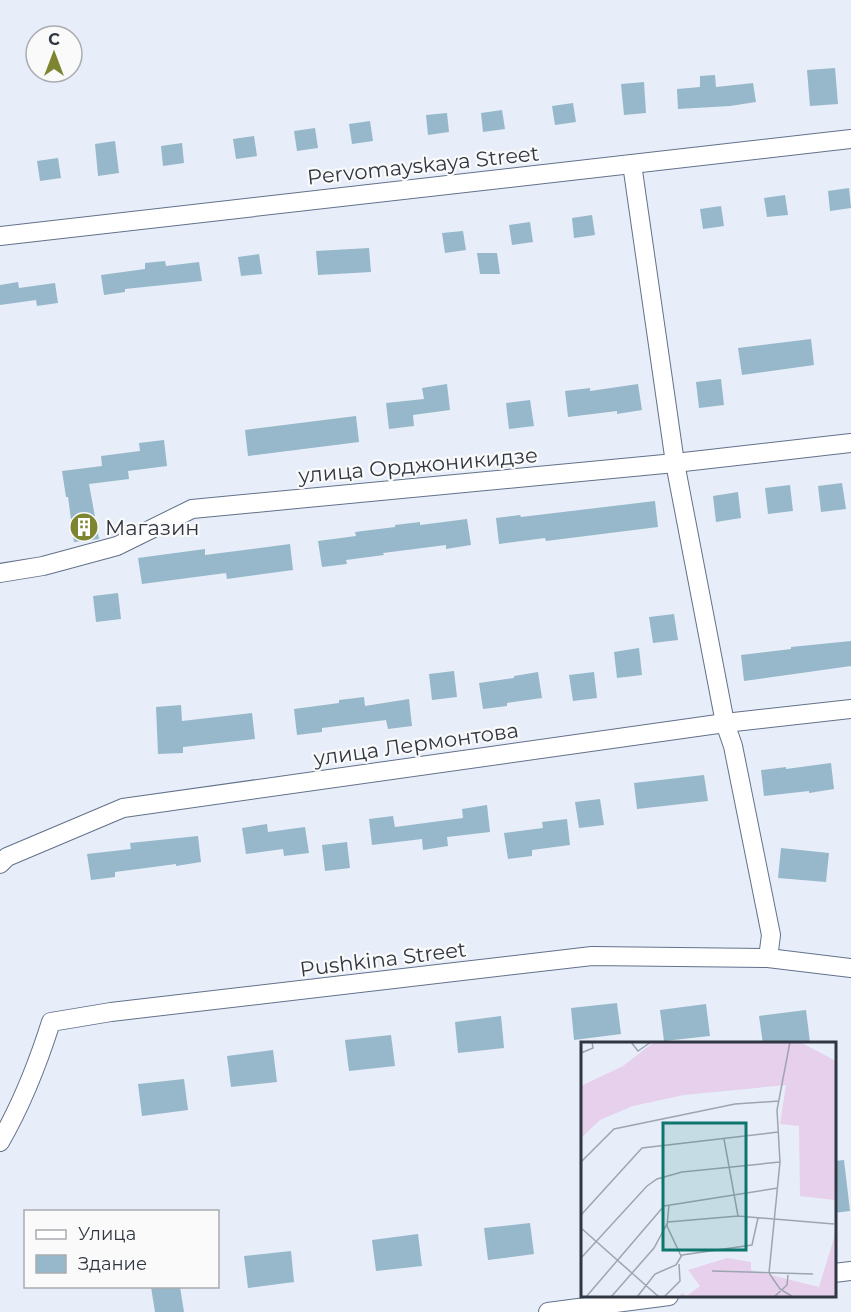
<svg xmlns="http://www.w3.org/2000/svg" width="851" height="1312" font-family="Montserrat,sans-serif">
  <rect width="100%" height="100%" fill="#e7eef9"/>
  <g fill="#96b8ca">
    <path d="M 835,68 L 838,104 L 810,106 L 807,70 Z"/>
    <path d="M 715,75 L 716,87 L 753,83 L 756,102 L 730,106 L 678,109 L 677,89 L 700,87 L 700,76 Z"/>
    <path d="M 644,82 L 646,113 L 624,115 L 621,84 Z"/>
    <path d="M 573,103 L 576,122 L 555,125 L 552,106 Z"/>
    <path d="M 502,110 L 505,129 L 483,132 L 481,113 Z"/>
    <path d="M 447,113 L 449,132 L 428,135 L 426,115 Z"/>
    <path d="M 370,121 L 373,141 L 352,144 L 349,124 Z"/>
    <path d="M 315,128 L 318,148 L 297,151 L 294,131 Z"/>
    <path d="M 254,136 L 257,156 L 236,159 L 233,139 Z"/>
    <path d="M 115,141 L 119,173 L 98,176 L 95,144 Z"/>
    <path d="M 182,143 L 184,163 L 163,166 L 161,146 Z"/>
    <path d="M 58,158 L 61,178 L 40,181 L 37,161 Z"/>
    <path d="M 849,188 L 851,208 L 830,211 L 828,191 Z"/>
    <path d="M 785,195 L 788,215 L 767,217 L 764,198 Z"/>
    <path d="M 721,206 L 724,226 L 703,229 L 700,209 Z"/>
    <path d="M 592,215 L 595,235 L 574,238 L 572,218 Z"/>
    <path d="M 530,222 L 533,242 L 512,245 L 509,225 Z"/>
    <path d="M 463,231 L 466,250 L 445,253 L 442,233 Z"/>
    <path d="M 369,248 L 371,272 L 318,275 L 316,251 Z"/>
    <path d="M 477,253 L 497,253 L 500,274 L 480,274 Z"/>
    <path d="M 259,254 L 262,274 L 241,276 L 238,257 Z"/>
    <path d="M 165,261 L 166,266 L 199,262 L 202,281 L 125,289 L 125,292 L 104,295 L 101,275 L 145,269 L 145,263 Z"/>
    <path d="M 18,282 L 19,288 L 55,283 L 58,303 L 37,306 L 36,300 L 0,305 L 0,285 Z"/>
    <path d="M 811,339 L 814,365 L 742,375 L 738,348 Z"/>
    <path d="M 721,379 L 724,405 L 699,408 L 696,382 Z"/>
    <path d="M 447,384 L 450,410 L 413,415 L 414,426 L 389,429 L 386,403 L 424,399 L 422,388 Z"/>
    <path d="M 638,384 L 642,410 L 617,414 L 617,411 L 568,417 L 565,391 L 590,388 L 590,391 Z"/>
    <path d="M 530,400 L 534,426 L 509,429 L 506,403 Z"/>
    <path d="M 356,416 L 359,442 L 248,456 L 245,430 Z"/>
    <path d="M 164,440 L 167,466 L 128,471 L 129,479 L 89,484 L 99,539 L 74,542 L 68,497 L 66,497 L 62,471 L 102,466 L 101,456 L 140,451 L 139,443 Z"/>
    <path d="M 842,483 L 846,509 L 821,512 L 818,486 Z"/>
    <path d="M 790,485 L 793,511 L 768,514 L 765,488 Z"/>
    <path d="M 738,492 L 741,518 L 716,522 L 713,496 Z"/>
    <path d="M 655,501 L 658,527 L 546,541 L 545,538 L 499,544 L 496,518 L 520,515 L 521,517 Z"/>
    <path d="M 467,519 L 471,545 L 446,549 L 446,545 L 383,553 L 384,555 L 346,560 L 347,564 L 322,567 L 318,541 L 356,536 L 355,532 L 395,527 L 395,525 L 420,522 L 420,525 Z"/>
    <path d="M 290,544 L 293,570 L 227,579 L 226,573 L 142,584 L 138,558 L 205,549 L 205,555 Z"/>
    <path d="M 118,593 L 121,619 L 96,622 L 93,596 Z"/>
    <path d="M 674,614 L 678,640 L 653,643 L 649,617 Z"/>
    <path d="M 851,641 L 851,666 L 744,681 L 741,655 L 791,649 L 791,647 Z"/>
    <path d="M 639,648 L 642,675 L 617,678 L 614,652 Z"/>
    <path d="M 454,671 L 457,697 L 432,700 L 429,674 Z"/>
    <path d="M 538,672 L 542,698 L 507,703 L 507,706 L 483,709 L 479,683 L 514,678 L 514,676 Z"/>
    <path d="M 594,672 L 597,698 L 573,701 L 569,675 Z"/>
    <path d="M 364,697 L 365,706 L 409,699 L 412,726 L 388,729 L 386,720 L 322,728 L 322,732 L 297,735 L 294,709 L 339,703 L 339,700 Z"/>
    <path d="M 181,705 L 182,721 L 252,713 L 255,739 L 183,747 L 183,753 L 158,754 L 156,707 Z"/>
    <path d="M 831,763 L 834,789 L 809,793 L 809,791 L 764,796 L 761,770 L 786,767 L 786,769 Z"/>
    <path d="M 704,775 L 708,801 L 637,809 L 634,783 Z"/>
    <path d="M 600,799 L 604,825 L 579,828 L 575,802 Z"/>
    <path d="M 487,805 L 490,832 L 447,837 L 448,846 L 423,850 L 422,839 L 372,845 L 369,819 L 393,816 L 395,827 L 463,818 L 462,809 Z"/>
    <path d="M 567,819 L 570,845 L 532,850 L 532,856 L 508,859 L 504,833 L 543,828 L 542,822 Z"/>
    <path d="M 267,824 L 268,832 L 305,827 L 309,853 L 284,856 L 283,849 L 246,854 L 242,828 Z"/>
    <path d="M 198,836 L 201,862 L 176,866 L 176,864 L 115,872 L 115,877 L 91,880 L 87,854 L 131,849 L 130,843 Z"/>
    <path d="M 347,842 L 350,868 L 325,871 L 322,845 Z"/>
    <path d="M 781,848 L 829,853 L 826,882 L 778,878 Z"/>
    <path d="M 617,1003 L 621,1034 L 574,1040 L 571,1008 Z"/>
    <path d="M 706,1004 L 710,1036 L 664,1041 L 660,1010 Z"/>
    <path d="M 806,1010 L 810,1042 L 794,1044 L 763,1044 L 759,1016 Z"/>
    <path d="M 501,1016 L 504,1048 L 458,1053 L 455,1022 Z"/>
    <path d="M 391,1035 L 395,1066 L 349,1071 L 345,1040 Z"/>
    <path d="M 273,1050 L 277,1082 L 231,1087 L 227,1056 Z"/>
    <path d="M 184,1079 L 188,1110 L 142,1116 L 138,1084 Z"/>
    <path d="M 844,1160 L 850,1211 L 834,1213 L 834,1161 Z"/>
    <path d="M 530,1223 L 534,1254 L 488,1260 L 484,1228 Z"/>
    <path d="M 418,1234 L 422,1266 L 376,1271 L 372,1240 Z"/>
    <path d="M 291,1251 L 294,1282 L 248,1288 L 244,1256 Z"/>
    <path d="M 151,1287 L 180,1287 L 184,1312 L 155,1312 Z"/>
  </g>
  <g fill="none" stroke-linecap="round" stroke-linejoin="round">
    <g stroke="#62718a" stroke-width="20">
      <g id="minor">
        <path d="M 632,164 L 675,463 L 725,723 L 733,746 L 771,935 L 768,958"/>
        <path d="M 0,236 L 851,139"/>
        <path d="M 0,573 L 43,566 L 117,546 L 192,509 L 675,463 L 851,443"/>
        <path d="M 0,864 L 7,857 L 123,808 L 725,723 L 851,709"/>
        <path d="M 0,1142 C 22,1104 38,1063 51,1022 L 111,1012 L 592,956 L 768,958 L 851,968"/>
        <path d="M 834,1273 L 851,1271"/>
        <path d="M 548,1312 L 669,1296"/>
      </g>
    </g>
    <use href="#minor" stroke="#fff" stroke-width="18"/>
  </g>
  <defs>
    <g id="building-disc" transform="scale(1.5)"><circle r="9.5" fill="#7e8531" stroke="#fafafa"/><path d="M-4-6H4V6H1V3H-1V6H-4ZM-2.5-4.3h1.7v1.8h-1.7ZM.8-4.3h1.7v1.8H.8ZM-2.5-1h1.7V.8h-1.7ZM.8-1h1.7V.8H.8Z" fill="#fff"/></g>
  </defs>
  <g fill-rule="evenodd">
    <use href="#building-disc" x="84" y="527"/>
  </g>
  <g text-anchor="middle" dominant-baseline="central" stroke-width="4.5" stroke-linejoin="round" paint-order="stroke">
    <g font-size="21" fill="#303742" stroke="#fafafa">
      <text transform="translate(423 165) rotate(-6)">Pervomayskaya Street</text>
      <text transform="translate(418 465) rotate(-5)">улица Орджоникидзе</text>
      <text transform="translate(416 744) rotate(-8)">улица Лермонтова</text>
      <text transform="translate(383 959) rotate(-7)">Pushkina Street</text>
    </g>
    <g font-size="21" fill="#303742" stroke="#fafafa" text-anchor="start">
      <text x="105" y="527">Магазин</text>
    </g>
  </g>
  <g transform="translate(581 1042)">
    <rect width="255" height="255" fill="#e7eef9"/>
    <path d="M 73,0 L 219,0 L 255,19 L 255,162 L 254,158 L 219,154 L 218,84 L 199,82 L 205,43 L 103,53 L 52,64 L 19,78 L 0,96 L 0,44 L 42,24 ZM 255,176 L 255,255 L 98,255 L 101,251 L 106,254 L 119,244 L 107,228 L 146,216 L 170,220 L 170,228 L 238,245 L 253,196 Z" fill="#e6d0eb"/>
    <path fill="none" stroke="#9ea5b0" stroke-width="1.5" d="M 50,0 L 57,9 L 70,0M 0,11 L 12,6 L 11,0M 143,97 L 157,174M 0,120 L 33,87 L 154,62 L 198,59M 88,163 L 86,184 L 100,214M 0,173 L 61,106 L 197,90M 0,186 L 78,255M 0,216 L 66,144 L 76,137 L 101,130 L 199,120M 131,229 L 232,232M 188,231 L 199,120 L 196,68 L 209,0M 188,231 L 199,247 L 212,255M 5,255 L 83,164 L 197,146M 30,255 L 73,206 L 87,180 L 157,174 L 253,182M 56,255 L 74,232 L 95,223 L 101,213 L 171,203 L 177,176M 83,255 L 99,239 L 98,222M 193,255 L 206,243 L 207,233"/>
    <path fill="#0f766e" fill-opacity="0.15" stroke="#0f766e" stroke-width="3" d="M 82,81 L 165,81 L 165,208 L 82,208 Z"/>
    <rect width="255" height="255" fill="none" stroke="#303742" stroke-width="3"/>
  </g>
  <rect x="24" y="1210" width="195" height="78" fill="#fafafa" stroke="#a9acb0" stroke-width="1.5"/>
  <rect x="36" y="1230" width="30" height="9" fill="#ffffff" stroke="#a9acb0" stroke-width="1.5"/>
  <text x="78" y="1240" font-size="18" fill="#303742">Улица</text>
  <rect x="36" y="1255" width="30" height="18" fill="#96b8ca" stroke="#a9acb0" stroke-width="1.5"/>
  <text x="78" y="1270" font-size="18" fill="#303742">Здание</text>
  <g transform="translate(54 54)"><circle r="28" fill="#fafafa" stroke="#a9acb0" stroke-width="1.5"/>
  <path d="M0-4.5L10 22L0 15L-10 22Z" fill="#7e8531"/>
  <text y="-9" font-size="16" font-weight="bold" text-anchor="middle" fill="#303742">С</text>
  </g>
</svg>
